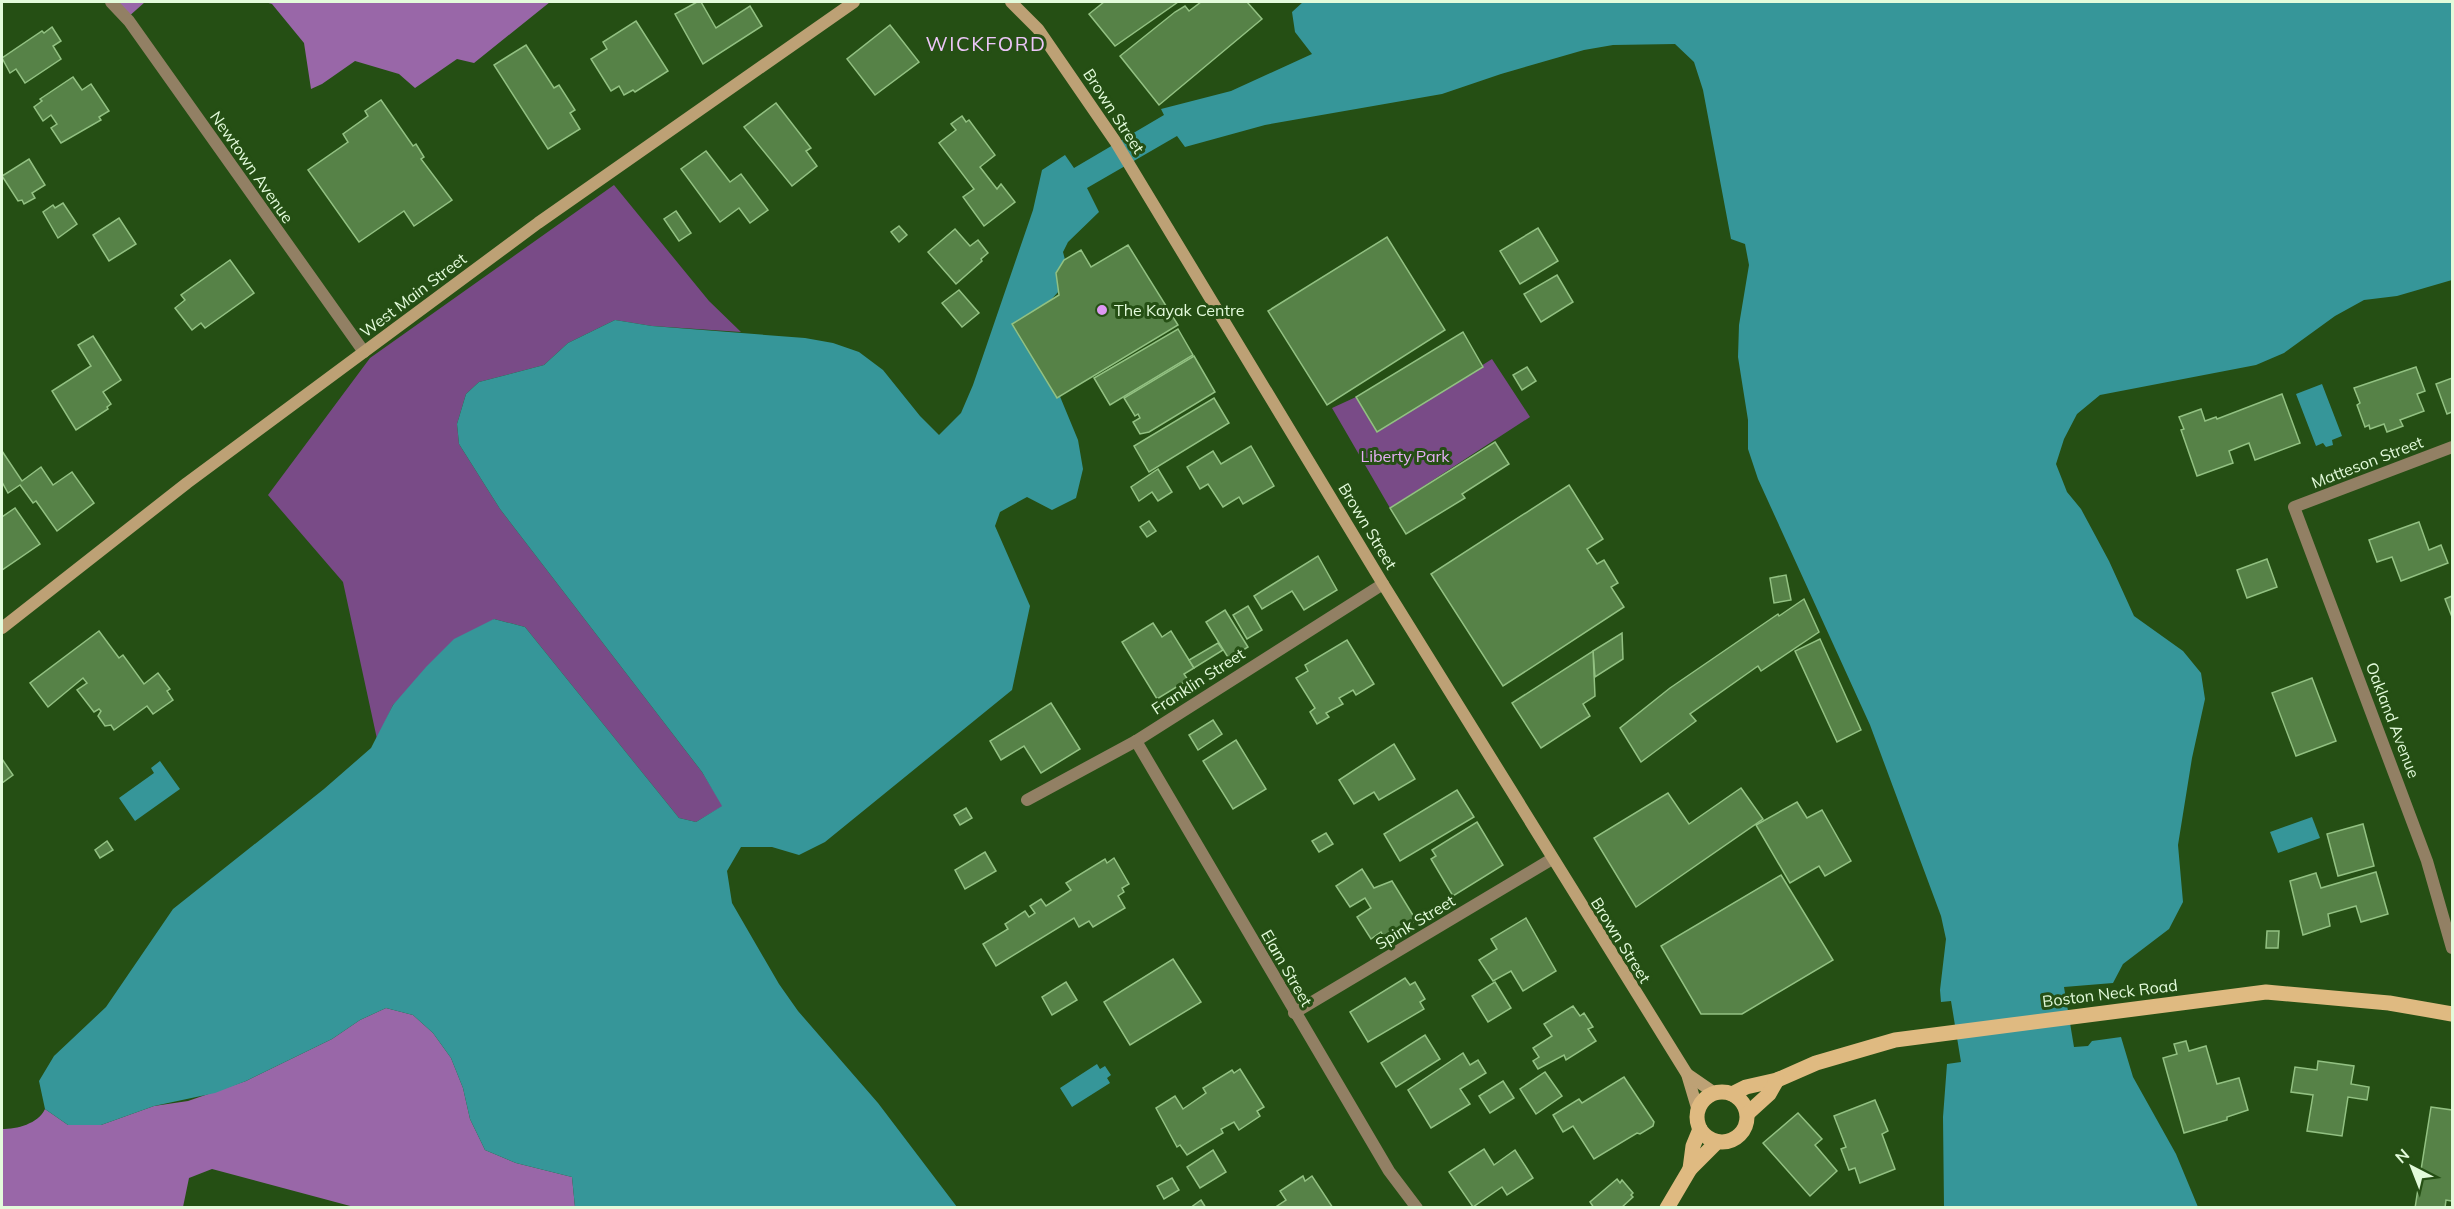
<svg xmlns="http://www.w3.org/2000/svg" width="2454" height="1209" font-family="Mulish,sans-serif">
  <rect width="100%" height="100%" fill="#254f14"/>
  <g fill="#794b87">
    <path d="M 614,185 L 709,301 L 741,332 L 652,326 L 615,320 L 568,343 L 544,365 L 479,382 L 466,394 L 457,424 L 459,444 L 500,509 L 702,772 L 723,806 L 696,822 L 679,818 L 525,627 L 494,619 L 393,705 L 377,739 L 343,582 L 268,495 L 370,358 Z"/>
    <path d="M 1492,359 L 1530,417 L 1390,508 L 1332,408 L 1356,397 L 1377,432 Z"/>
  </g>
  <g fill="#9967a8">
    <path d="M 112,2 L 145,2 L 127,18 Z"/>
    <path d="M 265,2 L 550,2 L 474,63 L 457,59 L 415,88 L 399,74 L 355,61 L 322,84 L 311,89 L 304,43 L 272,4 Z"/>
    <path d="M 386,1008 L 413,1015 L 433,1033 L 451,1058 L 463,1088 L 470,1119 L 485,1150 L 516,1163 L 572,1177 L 575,1207 L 354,1207 L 212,1169 L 189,1178 L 183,1207 L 2,1207 L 2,1129 C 17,1129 38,1124 45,1109 L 68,1125 L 101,1125 L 154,1106 L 188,1101 L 246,1081 L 332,1039 L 360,1020 Z"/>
  </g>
  <g fill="#369699">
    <path d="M 1303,2 L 2452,2 L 2452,280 L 2397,296 L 2364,300 L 2335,316 L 2284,353 L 2256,365 L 2100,395 L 2077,414 L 2064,439 L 2056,464 L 2067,492 L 2081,509 L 2109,561 L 2134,616 L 2183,651 L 2201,673 L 2205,699 L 2192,758 L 2178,845 L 2183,902 L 2169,929 L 2123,964 L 2113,983 L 2064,987 L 2074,1047 L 2088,1046 L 2092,1041 L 2121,1037 L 2133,1077 L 2176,1154 L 2198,1207 L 1944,1207 L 1943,1117 L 1947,1064 L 1961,1062 L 1951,1001 L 1941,1002 L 1940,990 L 1946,939 L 1941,916 L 1870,725 L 1758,479 L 1748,449 L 1748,420 L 1738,357 L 1739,325 L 1749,265 L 1745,244 L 1731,239 L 1703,90 L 1694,62 L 1675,44 L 1613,45 L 1584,50 L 1501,74 L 1442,94 L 1265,125 L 1185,147 L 1177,136 L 1087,188 L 1099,212 L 1068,242 L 1063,252 L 1070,279 L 1049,302 L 1054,382 L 1078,440 L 1083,469 L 1076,498 L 1052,510 L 1027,497 L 1000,512 L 995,526 L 1030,606 L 1012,690 L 825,842 L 799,855 L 772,847 L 741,847 L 727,871 L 732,903 L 779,984 L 798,1011 L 878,1103 L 957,1207 L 575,1207 L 572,1177 L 516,1163 L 485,1150 L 470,1119 L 463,1088 L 451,1058 L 433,1033 L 413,1015 L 386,1008 L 360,1020 L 332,1039 L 246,1081 L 215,1093 L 154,1106 L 101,1125 L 68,1125 L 45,1109 L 39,1081 L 54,1056 L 106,1007 L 173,909 L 324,789 L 371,748 L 393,705 L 426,667 L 454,639 L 494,619 L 525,627 L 679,818 L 696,822 L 722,806 L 702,772 L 500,509 L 459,444 L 457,424 L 466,394 L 479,382 L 544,365 L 568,343 L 615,320 L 652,326 L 805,338 L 833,343 L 859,352 L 883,370 L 920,416 L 939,435 L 961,413 L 973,385 L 1033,210 L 1042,170 L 1065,155 L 1074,168 L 1164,115 L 1161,109 L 1231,91 L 1312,54 L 1295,32 L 1292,12 Z"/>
    <path d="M 2322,384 L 2342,436 L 2332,440 L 2333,445 L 2326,447 L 2323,443 L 2316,446 L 2296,394 Z"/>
    <path d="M 160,761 L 180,789 L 135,821 L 119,798 L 154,773 L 151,768 Z"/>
    <path d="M 2312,817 L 2320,838 L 2278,853 L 2270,832 Z"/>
    <path d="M 1097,1064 L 1100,1069 L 1105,1066 L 1111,1075 L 1107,1078 L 1110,1083 L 1072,1107 L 1060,1088 Z"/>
  </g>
  <g fill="#568247" stroke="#92c182" stroke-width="1.5">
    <path d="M 697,2 L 701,2 L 716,28 L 750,6 L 762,26 L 703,64 L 675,14 Z"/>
    <path d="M 1104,2 L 1178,2 L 1115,46 L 1089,14 Z"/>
    <path d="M 1201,2 L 1247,2 L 1262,19 L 1159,105 L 1120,56 L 1175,12 L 1185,6 L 1189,11 Z"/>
    <path d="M 636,21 L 668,71 L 635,92 L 633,90 L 624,95 L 619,86 L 611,91 L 591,59 L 607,49 L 603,42 Z"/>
    <path d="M 890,25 L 919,62 L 875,95 L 847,59 Z"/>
    <path d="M 52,27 L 61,41 L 53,46 L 61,59 L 25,83 L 16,69 L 10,73 L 2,58 L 42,31 L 44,33 Z"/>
    <path d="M 526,45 L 554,88 L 559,85 L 575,110 L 570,113 L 580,129 L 548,149 L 494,65 Z"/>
    <path d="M 73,77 L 82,90 L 91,84 L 109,111 L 99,117 L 101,120 L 61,143 L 51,128 L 57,124 L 51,115 L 43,121 L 34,107 L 42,101 L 40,99 Z"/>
    <path d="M 381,100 L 413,146 L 416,144 L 424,157 L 421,159 L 452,200 L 414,226 L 404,211 L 359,242 L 308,170 L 348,142 L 343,134 L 368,116 L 365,111 Z"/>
    <path d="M 776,103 L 811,148 L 806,151 L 817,166 L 792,186 L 744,127 Z"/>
    <path d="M 962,116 L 966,122 L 969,120 L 995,155 L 980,167 L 997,189 L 1001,184 L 1015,202 L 984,226 L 963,197 L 974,189 L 939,143 L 956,130 L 951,124 Z"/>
    <path d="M 706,151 L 730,182 L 741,174 L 768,210 L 750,223 L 739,208 L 720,222 L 681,169 Z"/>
    <path d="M 29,159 L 45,185 L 32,193 L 35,198 L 24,204 L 22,200 L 18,201 L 2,176 Z"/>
    <path d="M 63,203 L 77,224 L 58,238 L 43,212 L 53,205 L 55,208 Z"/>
    <path d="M 676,211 L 691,233 L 679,241 L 664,219 Z"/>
    <path d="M 119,218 L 136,244 L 109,261 L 93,235 Z"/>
    <path d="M 899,226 L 907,235 L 899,242 L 891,232 Z"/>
    <path d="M 1538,228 L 1558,261 L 1520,284 L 1500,251 Z"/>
    <path d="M 955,229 L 970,246 L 978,240 L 988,253 L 981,259 L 982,261 L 956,284 L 928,252 Z"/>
    <path d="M 1387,237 L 1445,330 L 1327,405 L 1268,311 Z"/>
    <path d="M 1128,245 L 1178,325 L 1057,398 L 1012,324 L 1059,295 L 1056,273 L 1064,260 L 1081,250 L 1091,267 Z"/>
    <path d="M 230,260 L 254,293 L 205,328 L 201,323 L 192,330 L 175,308 L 185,300 L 181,295 Z"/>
    <path d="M 1557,275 L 1573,302 L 1541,322 L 1524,294 Z"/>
    <path d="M 959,290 L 979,313 L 962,327 L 942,303 Z"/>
    <path d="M 1178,329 L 1193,355 L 1110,405 L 1094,378 Z"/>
    <path d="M 1463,332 L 1483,367 L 1377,432 L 1356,397 Z"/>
    <path d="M 93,336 L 121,380 L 103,392 L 111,404 L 107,407 L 108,409 L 76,430 L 52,391 L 91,366 L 78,345 Z"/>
    <path d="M 1194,356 L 1215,392 L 1149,432 L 1140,434 L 1133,422 L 1140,418 L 1138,414 L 1135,416 L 1124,398 Z"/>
    <path d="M 1527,367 L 1536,381 L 1522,390 L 1513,375 Z"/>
    <path d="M 2416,367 L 2425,391 L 2417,394 L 2424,411 L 2400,420 L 2403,426 L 2387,432 L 2384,424 L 2370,429 L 2369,425 L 2365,427 L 2357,405 L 2360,403 L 2354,388 Z"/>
    <path d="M 2452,378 L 2452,412 L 2447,414 L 2436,384 Z"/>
    <path d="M 2282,394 L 2300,443 L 2255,460 L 2249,443 L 2229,451 L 2233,463 L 2197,476 L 2181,430 L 2184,429 L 2179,417 L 2201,409 L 2205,421 L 2216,417 L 2217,419 Z"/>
    <path d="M 1214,398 L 1229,423 L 1149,472 L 1134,446 Z"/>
    <path d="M 1495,442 L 1509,464 L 1462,494 L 1465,498 L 1406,534 L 1390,508 Z"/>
    <path d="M 1251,446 L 1274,486 L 1243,504 L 1239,497 L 1223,507 L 1208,484 L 1200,489 L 1187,467 L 1213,451 L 1221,464 Z"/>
    <path d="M 2,451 L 22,481 L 41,467 L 53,485 L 72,472 L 94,503 L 57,531 L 36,501 L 33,503 L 20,485 L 8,493 L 2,482 Z"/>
    <path d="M 1158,469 L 1172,492 L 1158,501 L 1152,492 L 1139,501 L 1131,487 Z"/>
    <path d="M 1569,485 L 1603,539 L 1587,549 L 1597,564 L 1604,560 L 1618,583 L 1611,587 L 1624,607 L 1503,686 L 1431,574 Z"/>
    <path d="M 15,508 L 40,544 L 2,570 L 2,517 Z"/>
    <path d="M 1149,521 L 1156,531 L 1147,537 L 1140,527 Z"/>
    <path d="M 2419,522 L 2429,550 L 2441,545 L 2448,563 L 2401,581 L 2392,557 L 2377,562 L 2369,540 Z"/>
    <path d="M 1318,556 L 1337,590 L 1304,610 L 1292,591 L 1262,609 L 1254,596 Z"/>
    <path d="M 2267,559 L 2277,587 L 2247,598 L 2237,570 Z"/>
    <path d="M 1786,575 L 1791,600 L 1774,603 L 1770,578 Z"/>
    <path d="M 2452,596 L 2452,617 L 2445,599 Z"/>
    <path d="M 1804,599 L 1819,632 L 1761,671 L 1758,666 L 1690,714 L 1696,721 L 1641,762 L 1620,728 L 1670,688 L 1778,614 L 1779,616 Z"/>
    <path d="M 1248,606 L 1262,630 L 1247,639 L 1233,615 Z"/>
    <path d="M 1225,610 L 1248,647 L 1229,659 L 1206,622 Z"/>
    <path d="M 1153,623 L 1162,637 L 1171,631 L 1194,668 L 1184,674 L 1188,680 L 1157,699 L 1122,642 Z"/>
    <path d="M 99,631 L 119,658 L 123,655 L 144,684 L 158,673 L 170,689 L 167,691 L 173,700 L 153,714 L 147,706 L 114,730 L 111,725 L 105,726 L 98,716 L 101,711 L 99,709 L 94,712 L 77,690 L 87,683 L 83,678 L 48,707 L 30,683 Z"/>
    <path d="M 1622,633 L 1623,659 L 1595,677 L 1593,651 Z"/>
    <path d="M 1820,639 L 1861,730 L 1837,742 L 1795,651 Z"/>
    <path d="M 1347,640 L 1374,684 L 1356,695 L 1353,690 L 1339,698 L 1343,704 L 1326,713 L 1329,717 L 1317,724 L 1310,712 L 1315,708 L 1296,678 L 1308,671 L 1305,665 Z"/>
    <path d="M 1218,643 L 1223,650 L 1194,668 L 1189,660 Z"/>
    <path d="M 1593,651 L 1595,696 L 1583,704 L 1590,716 L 1541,748 L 1512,703 Z"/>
    <path d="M 2312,678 L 2336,741 L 2296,756 L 2272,693 Z"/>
    <path d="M 1051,703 L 1080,749 L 1041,773 L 1024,746 L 1001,760 L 990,741 Z"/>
    <path d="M 1213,720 L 1222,734 L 1198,750 L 1189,735 Z"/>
    <path d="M 1236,740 L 1266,789 L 1233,809 L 1203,761 Z"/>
    <path d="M 1394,744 L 1415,779 L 1379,800 L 1374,792 L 1354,804 L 1339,780 Z"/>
    <path d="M 2,759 L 13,775 L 2,783 Z"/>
    <path d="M 1741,788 L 1763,819 L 1636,907 L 1594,838 L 1668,793 L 1689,824 Z"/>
    <path d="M 1457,790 L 1474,817 L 1400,861 L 1384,834 Z"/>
    <path d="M 1797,802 L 1807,818 L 1822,810 L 1851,861 L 1825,876 L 1819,866 L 1790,883 L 1756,825 Z"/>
    <path d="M 966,808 L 972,818 L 960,825 L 954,815 Z"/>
    <path d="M 1477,822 L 1503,865 L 1453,896 L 1431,859 L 1436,856 L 1432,850 Z"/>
    <path d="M 2363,824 L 2374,866 L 2338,876 L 2327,834 Z"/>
    <path d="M 1326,833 L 1333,844 L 1319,852 L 1312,841 Z"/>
    <path d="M 107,841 L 113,850 L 100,858 L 95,850 Z"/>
    <path d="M 985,852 L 996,871 L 965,889 L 955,870 Z"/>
    <path d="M 1114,858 L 1129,884 L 1122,888 L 1124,892 L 1118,896 L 1125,908 L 1093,927 L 1089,921 L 1079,927 L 1074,918 L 996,966 L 983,944 L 1008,929 L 1005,924 L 1025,911 L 1029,917 L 1035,913 L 1030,906 L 1041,899 L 1046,906 L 1071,890 L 1066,883 L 1105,859 L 1107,863 Z"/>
    <path d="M 1362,869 L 1374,888 L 1392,881 L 1416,920 L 1385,939 L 1381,932 L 1371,939 L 1357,917 L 1371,908 L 1365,898 L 1350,907 L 1336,886 Z"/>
    <path d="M 2376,872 L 2388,914 L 2361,922 L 2356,906 L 2328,914 L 2330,926 L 2303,935 L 2290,881 L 2316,873 L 2321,888 Z"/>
    <path d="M 1781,875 L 1833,960 L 1742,1014 L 1701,1014 L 1661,946 Z"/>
    <path d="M 1526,918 L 1556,971 L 1523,991 L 1511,971 L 1493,981 L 1479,960 L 1497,949 L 1491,939 Z"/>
    <path d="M 2267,931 L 2279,931 L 2278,948 L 2266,948 Z"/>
    <path d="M 1173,959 L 1201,1002 L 1130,1045 L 1104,1002 Z"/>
    <path d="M 1405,978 L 1410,985 L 1415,982 L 1425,999 L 1420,1002 L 1424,1009 L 1368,1042 L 1350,1012 Z"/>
    <path d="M 1066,982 L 1077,1000 L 1052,1015 L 1042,997 Z"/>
    <path d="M 1495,982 L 1511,1008 L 1488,1022 L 1472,996 Z"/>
    <path d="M 1573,1006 L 1580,1016 L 1584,1013 L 1593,1027 L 1588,1029 L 1596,1041 L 1566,1060 L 1564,1055 L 1538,1069 L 1533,1061 L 1539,1057 L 1533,1048 L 1552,1036 L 1544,1024 Z"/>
    <path d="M 1425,1035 L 1440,1059 L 1396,1087 L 1381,1063 Z"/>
    <path d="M 2186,1041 L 2189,1051 L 2206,1046 L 2217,1084 L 2239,1078 L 2248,1110 L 2227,1117 L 2227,1120 L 2184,1133 L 2163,1058 L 2177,1054 L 2174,1044 Z"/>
    <path d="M 1463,1053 L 1470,1065 L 1478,1060 L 1486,1073 L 1460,1089 L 1470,1104 L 1431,1128 L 1408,1090 Z"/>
    <path d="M 2318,1061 L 2354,1066 L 2351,1084 L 2369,1087 L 2367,1100 L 2348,1097 L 2342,1136 L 2307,1131 L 2313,1095 L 2291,1092 L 2295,1067 L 2317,1070 Z"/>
    <path d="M 1240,1069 L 1264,1107 L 1257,1111 L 1260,1116 L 1239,1130 L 1234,1122 L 1221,1129 L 1223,1133 L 1187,1155 L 1180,1145 L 1177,1147 L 1156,1108 L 1175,1096 L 1183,1109 L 1206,1093 L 1203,1088 L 1232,1070 L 1234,1073 Z"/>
    <path d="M 1545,1072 L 1562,1096 L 1536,1114 L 1520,1089 Z"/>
    <path d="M 1624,1077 L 1654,1122 L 1653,1126 L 1640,1134 L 1637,1133 L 1594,1159 L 1573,1126 L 1563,1132 L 1553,1115 L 1579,1099 L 1582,1103 Z"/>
    <path d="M 1503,1081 L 1514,1098 L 1490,1113 L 1479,1096 Z"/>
    <path d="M 1875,1100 L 1888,1131 L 1882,1134 L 1895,1169 L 1860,1183 L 1855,1168 L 1849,1170 L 1841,1149 L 1846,1147 L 1834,1116 Z"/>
    <path d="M 2431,1107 L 2452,1110 L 2452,1201 L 2446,1200 L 2445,1208 L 2415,1208 Z"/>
    <path d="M 1798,1113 L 1822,1139 L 1815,1145 L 1837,1171 L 1810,1196 L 1763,1143 Z"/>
    <path d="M 1484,1149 L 1494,1165 L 1515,1150 L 1533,1178 L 1507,1195 L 1502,1187 L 1473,1207 L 1449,1172 Z"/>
    <path d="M 1213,1150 L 1226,1172 L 1200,1188 L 1187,1167 Z"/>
    <path d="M 1303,1176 L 1305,1181 L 1312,1176 L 1333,1208 L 1274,1208 L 1286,1200 L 1280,1191 Z"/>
    <path d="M 1172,1178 L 1179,1190 L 1164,1199 L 1157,1186 Z"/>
    <path d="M 1617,1179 L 1620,1183 L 1622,1180 L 1633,1193 L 1631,1195 L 1633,1197 L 1621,1208 L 1594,1208 L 1590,1202 Z"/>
    <path d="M 1201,1200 L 1206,1208 L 1190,1208 Z"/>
  </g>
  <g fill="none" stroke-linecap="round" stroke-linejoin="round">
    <g stroke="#928064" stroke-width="12">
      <path d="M 111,2 L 129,21 L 364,352"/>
      <path d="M 2452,447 L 2294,507 L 2427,861 L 2452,948"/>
      <path d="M 1136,741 L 1389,1171 L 1417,1208"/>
      <path d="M 1027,800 L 1136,741 L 1383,584"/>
      <path d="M 1294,1013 L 1552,859"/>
    </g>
    <g stroke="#bda175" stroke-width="12">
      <path d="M 1011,2 L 1038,29 L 1115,141 L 1383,584 L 1687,1074 L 1698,1111"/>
      <path d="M 2,628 L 187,483 L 538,223 L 854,2"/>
      <path d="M 1687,1074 L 1716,1094"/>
    </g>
    <g stroke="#dfba81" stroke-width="15">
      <circle cx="1722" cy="1117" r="25"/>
      <path d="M 1732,1094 L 1746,1087 L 1777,1080 L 1816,1063 L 1895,1040 L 2266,992 L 2389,1003 L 2452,1014"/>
      <path d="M 1747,1114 L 1769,1094 L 1777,1080"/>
      <path d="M 1690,1169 L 1693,1146 L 1700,1129"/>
      <path d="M 1667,1208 L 1690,1169 L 1717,1142"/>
    </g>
  </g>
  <circle fill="#de98f3" stroke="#254f14" stroke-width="2" cx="1102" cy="310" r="6"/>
  <g text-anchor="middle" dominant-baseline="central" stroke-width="6" stroke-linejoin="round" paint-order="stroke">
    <g font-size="16" fill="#e3fbdb" stroke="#254f14">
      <text transform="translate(1114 111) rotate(57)">Brown Street</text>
      <text transform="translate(252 167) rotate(55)">Newtown Avenue</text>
      <text transform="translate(413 295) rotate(-37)">West Main Street</text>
      <text transform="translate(2367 462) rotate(-21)">Matteson Street</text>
      <text transform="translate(1368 526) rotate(59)">Brown Street</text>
      <text transform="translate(1198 681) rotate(-33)">Franklin Street</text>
      <text transform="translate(2393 720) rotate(69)">Oakland Avenue</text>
      <text transform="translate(1415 922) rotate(-31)">Spink Street</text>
      <text transform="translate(1621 940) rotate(58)">Brown Street</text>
      <text transform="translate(1287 968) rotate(60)">Elam Street</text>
      <text transform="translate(2110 993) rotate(-7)">Boston Neck Road</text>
    </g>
    <g font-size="16" fill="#e3fbdb" stroke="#254f14" text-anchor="start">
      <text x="1114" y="310">The Kayak Centre</text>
    </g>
    <g font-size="16" fill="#e6b0f6" stroke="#254f14">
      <text x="1405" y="456">Liberty Park</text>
    </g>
    <g font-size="20" letter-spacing="1.5" fill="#edc6f9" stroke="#254f14">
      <text x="986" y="43">WICKFORD</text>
    </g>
  </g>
  <rect width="2454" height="1209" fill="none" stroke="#e3fbdb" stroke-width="6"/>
  <g transform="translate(2412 1167) rotate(318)" stroke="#254f14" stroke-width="4.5" paint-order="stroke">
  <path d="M0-4.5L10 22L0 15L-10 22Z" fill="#e3fbdb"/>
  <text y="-9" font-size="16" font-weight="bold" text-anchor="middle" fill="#e3fbdb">N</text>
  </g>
</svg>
